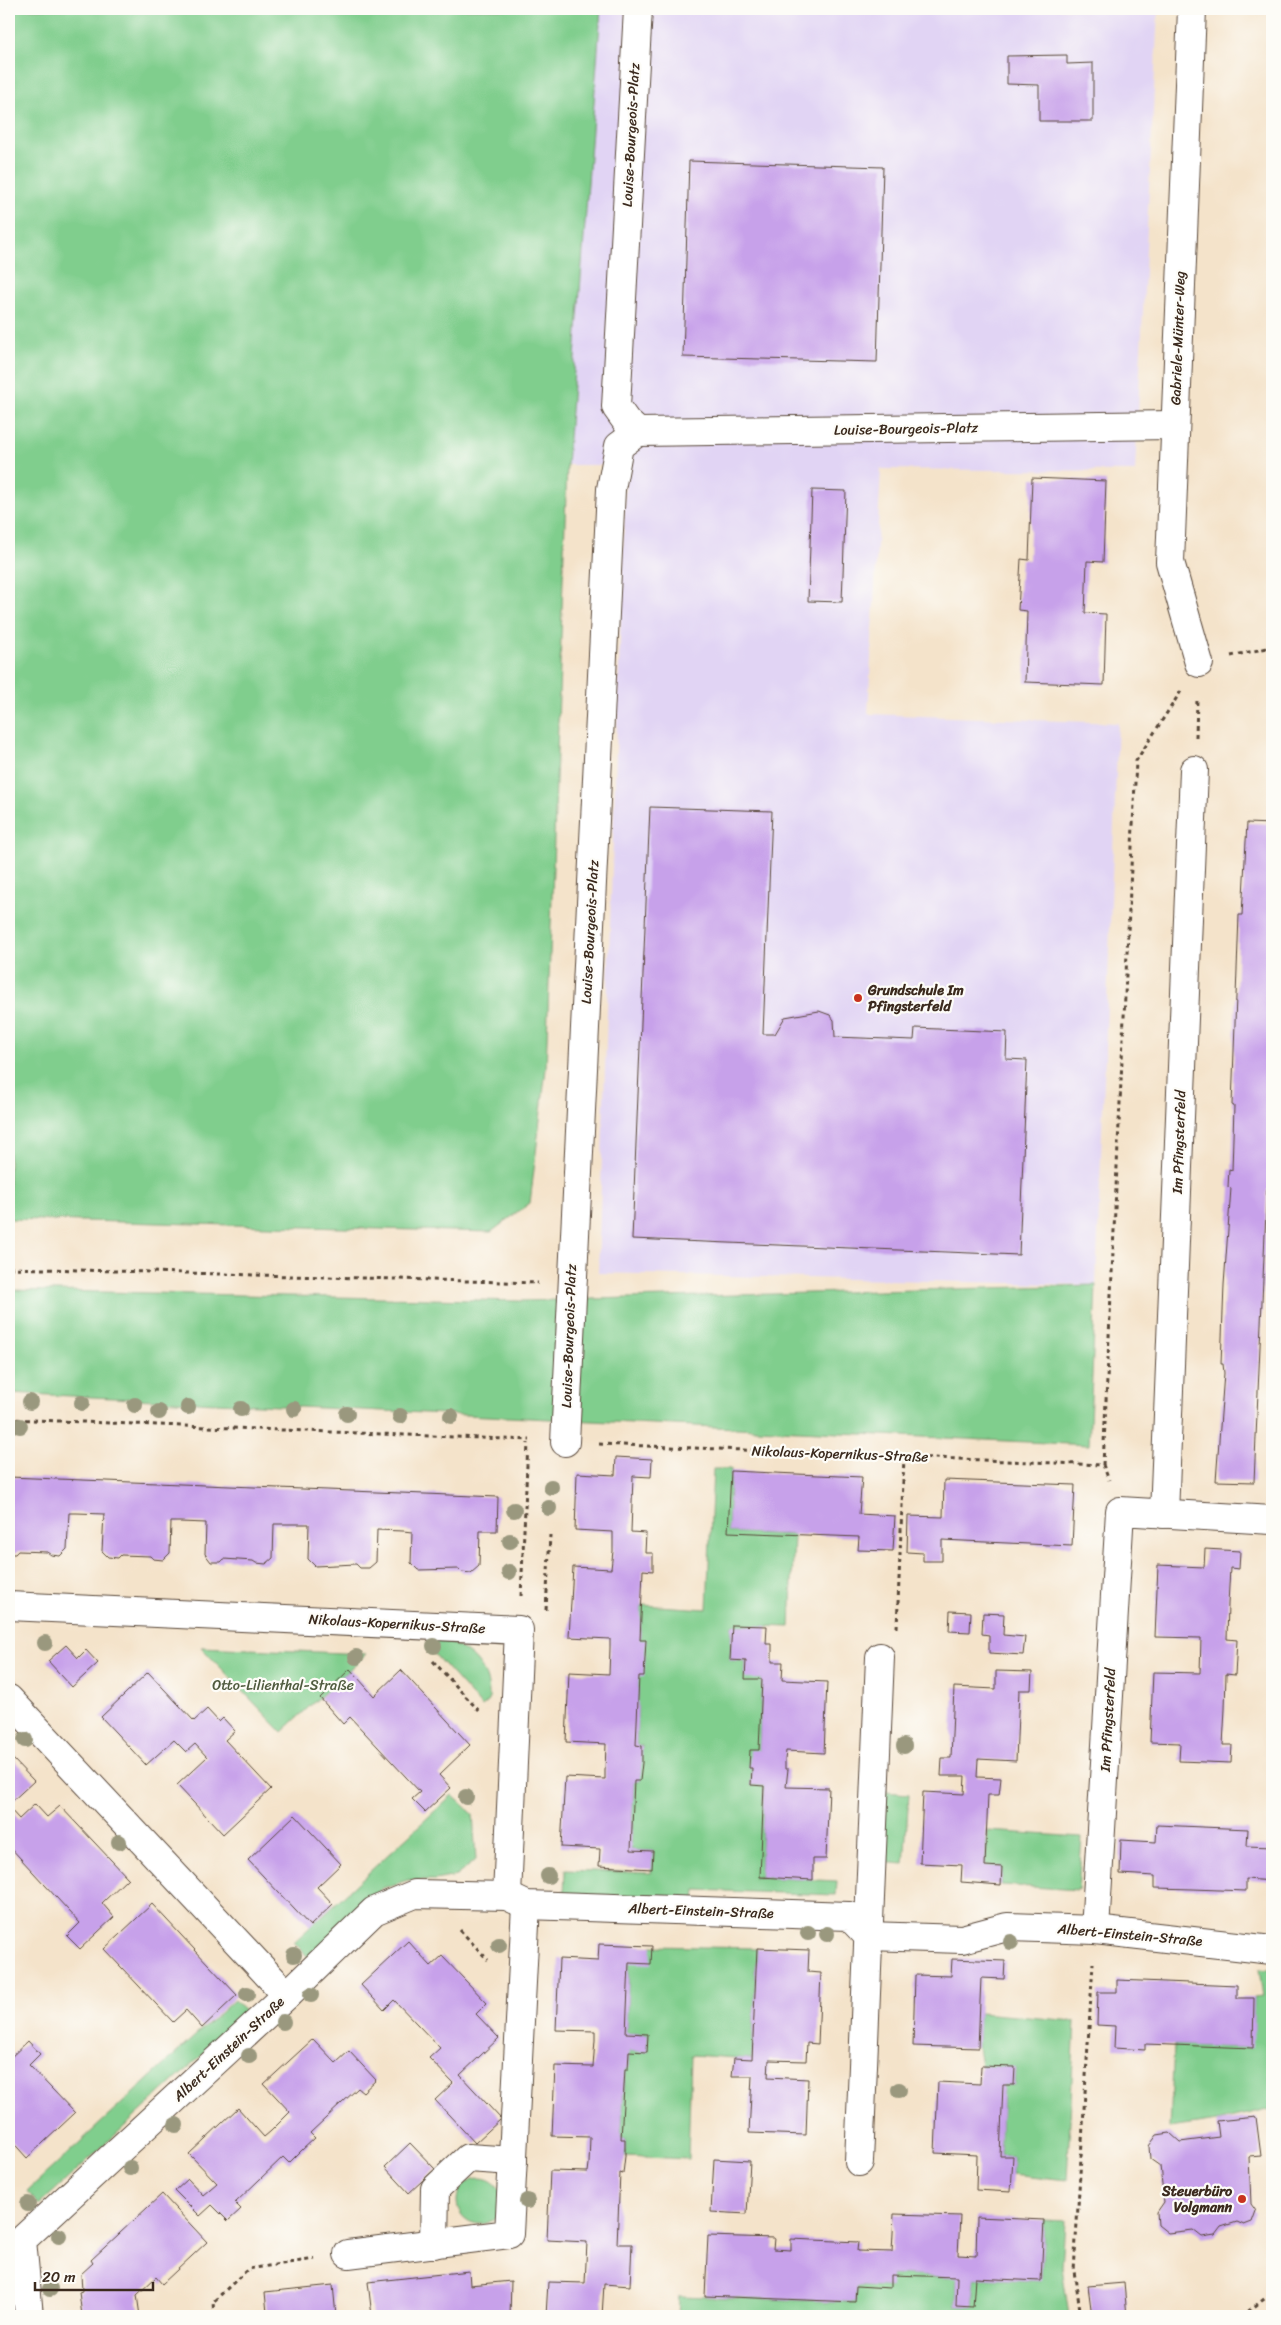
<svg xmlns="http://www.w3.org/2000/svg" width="1281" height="2325" font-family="Sriracha,sans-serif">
  <rect width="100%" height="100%" fill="#fdfcf7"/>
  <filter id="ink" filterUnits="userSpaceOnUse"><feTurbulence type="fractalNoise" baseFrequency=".02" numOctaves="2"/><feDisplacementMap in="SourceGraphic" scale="10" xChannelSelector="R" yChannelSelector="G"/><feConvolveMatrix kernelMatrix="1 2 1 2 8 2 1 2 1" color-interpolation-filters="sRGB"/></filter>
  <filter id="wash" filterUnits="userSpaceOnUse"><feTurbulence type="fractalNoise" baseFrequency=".0096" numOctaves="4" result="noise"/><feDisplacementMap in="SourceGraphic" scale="20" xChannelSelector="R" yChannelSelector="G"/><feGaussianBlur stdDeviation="1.12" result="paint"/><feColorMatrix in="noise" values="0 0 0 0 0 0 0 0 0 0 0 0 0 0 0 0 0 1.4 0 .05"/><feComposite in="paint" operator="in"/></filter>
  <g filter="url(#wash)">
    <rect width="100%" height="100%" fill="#f4e3ca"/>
    <path fill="#e1d4f4" d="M 601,9 L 1158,9 L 1135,471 L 881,469 L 868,714 L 1118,723 L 1096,1285 L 598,1273 L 626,465 L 567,465 Z"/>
    <g fill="#80ce8d" stroke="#5e7c56">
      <path d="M 9,9 L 601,9 L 567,465 L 546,1069 L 530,1203 L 491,1232 L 9,1219 Z"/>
      <path d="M 1096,1285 L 1089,1445 L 9,1393 L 9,1290 L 521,1301 Z"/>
      <path d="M 713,1469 L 731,1469 L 728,1532 L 794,1535 L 790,1627 L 732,1625 L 730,1660 L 746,1661 L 745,1678 L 762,1679 L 759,1750 L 752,1768 L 751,1785 L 764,1786 L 760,1877 L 753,1877 L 837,1881 L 836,1895 L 696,1890 L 695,1902 L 564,1896 L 565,1870 L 651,1873 L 653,1851 L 631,1850 L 634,1781 L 640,1781 L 642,1746 L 636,1745 L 641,1605 L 707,1609 Z"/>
      <path d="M 436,1639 C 468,1646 491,1666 489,1701 L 482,1707 L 428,1647 Z"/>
      <path d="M 201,1647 L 366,1654 L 282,1732 Z"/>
      <path d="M 885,1792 L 909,1794 L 904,1864 L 880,1862 Z"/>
      <path d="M 452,1795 L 473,1814 L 476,1860 L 456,1876 L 435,1880 L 408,1880 L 383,1888 L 308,1957 L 294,1942 Z"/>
      <path d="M 988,1831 L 1082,1837 L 1078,1890 L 1001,1885 L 1002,1867 L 985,1866 Z"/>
      <path d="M 652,1946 L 757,1948 L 752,2059 L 691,2055 L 688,2159 L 625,2156 L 625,2139 L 621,2139 L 625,2069 L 628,2068 L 629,2051 L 647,2051 L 648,2034 L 626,2033 L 629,1963 Z"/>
      <path d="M 1259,1968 L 1269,1969 L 1272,1972 L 1272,2081 L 1268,2047 L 1272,2108 L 1217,2121 L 1170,2128 L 1174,2045 L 1252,2048 L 1254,1998 L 1263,1997 Z"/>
      <path d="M 234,2000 L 248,2013 L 39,2205 L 27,2191 Z"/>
      <path d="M 979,2013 L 1075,2021 L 1067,2180 L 1012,2174 L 1013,2156 L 1000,2156 L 1003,2085 L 1014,2085 L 1015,2068 L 981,2066 L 978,2048 Z"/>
      <circle cx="480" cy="2201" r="23"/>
      <path d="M 1044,2220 L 1065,2221 L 1062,2267 L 1069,2316 L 678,2316 L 679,2296 L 855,2302 L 856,2286 L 890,2288 L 891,2275 L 957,2277 L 956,2306 L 973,2307 L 975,2278 L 1041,2281 Z"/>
    </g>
    <g id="blocks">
      <g fill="#c7a1ea">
        <path d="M 1067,55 L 1067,64 L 1093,63 L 1093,121 L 1039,121 L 1039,85 L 1007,84 L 1007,56 Z"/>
        <path d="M 689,161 L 883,167 L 877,362 L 683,357 Z"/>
        <path d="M 1032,478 L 1106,481 L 1103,562 L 1087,561 L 1085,613 L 1106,614 L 1104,685 L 1025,682 L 1027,611 L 1018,610 L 1021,559 L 1029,560 Z"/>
        <path d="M 812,490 L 846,491 L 842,602 L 808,601 Z"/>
        <path d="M 650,807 L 772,811 L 763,1034 L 775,1034 L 785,1017 L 819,1011 L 830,1015 L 834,1020 L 835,1037 L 914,1040 L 915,1028 L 1007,1032 L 1006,1059 L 1027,1060 L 1019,1255 L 632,1239 Z"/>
        <path d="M 1247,823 L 1272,824 L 1270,1105 L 1272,1106 L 1272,1124 L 1270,1189 L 1267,1189 L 1254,1482 L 1216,1481 L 1224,1373 L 1223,1364 L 1221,1364 L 1224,1285 L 1231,1188 L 1228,1187 L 1229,1169 L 1232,1170 L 1234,1106 L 1232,1105 L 1239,915 L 1242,915 Z"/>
        <path d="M 616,1457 L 652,1459 L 651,1477 L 633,1476 L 631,1532 L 646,1533 L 645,1553 L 653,1553 L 653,1571 L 643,1570 L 640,1640 L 646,1640 L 644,1676 L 639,1676 L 636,1745 L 642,1746 L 642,1763 L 640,1781 L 634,1781 L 631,1850 L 653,1851 L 652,1869 L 599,1866 L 600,1849 L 561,1847 L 565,1777 L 605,1779 L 605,1771 L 606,1744 L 566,1742 L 569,1672 L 609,1674 L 610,1648 L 610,1639 L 569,1637 L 573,1567 L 611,1569 L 613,1551 L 613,1532 L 575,1530 L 577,1473 L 615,1475 Z"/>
        <path d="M 731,1471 L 862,1477 L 859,1514 L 895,1516 L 893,1551 L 858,1550 L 859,1537 L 728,1532 Z"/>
        <path d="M 9,1477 L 498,1497 L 497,1531 L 480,1531 L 479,1566 L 471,1573 L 462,1572 L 459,1569 L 418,1570 L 411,1563 L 412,1532 L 403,1531 L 377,1530 L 376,1562 L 369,1568 L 360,1568 L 356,1564 L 315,1566 L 308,1559 L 309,1524 L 274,1524 L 273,1558 L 266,1564 L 256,1563 L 253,1561 L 224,1559 L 221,1562 L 211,1562 L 205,1554 L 206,1523 L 180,1522 L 171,1522 L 170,1553 L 163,1560 L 153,1559 L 150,1556 L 121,1555 L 118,1558 L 108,1557 L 102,1551 L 104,1514 L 77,1513 L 69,1513 L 67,1549 L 60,1556 L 51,1555 L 47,1552 L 18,1551 L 15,1554 L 9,1554 Z"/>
        <path d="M 944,1480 L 1075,1485 L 1072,1546 L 942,1540 L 942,1561 L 923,1561 L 923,1553 L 907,1552 L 908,1516 L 943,1517 Z"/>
        <path d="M 1205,1549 L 1240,1551 L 1239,1569 L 1230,1568 L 1228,1604 L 1227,1639 L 1237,1640 L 1235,1675 L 1226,1674 L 1225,1709 L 1223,1745 L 1232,1745 L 1231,1763 L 1179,1761 L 1180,1743 L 1150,1742 L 1153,1672 L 1200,1673 L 1201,1638 L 1155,1637 L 1158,1565 L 1204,1567 Z"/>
        <path d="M 950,1611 L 971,1612 L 970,1632 L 949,1631 Z"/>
        <path d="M 983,1613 L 1004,1614 L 1003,1635 L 1025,1637 L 1023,1655 L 989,1653 L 989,1635 L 982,1634 Z"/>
        <path d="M 732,1625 L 767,1626 L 766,1644 L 772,1644 L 772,1662 L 783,1662 L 782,1680 L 827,1682 L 824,1753 L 786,1751 L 785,1760 L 785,1769 L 788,1769 L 786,1787 L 829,1788 L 826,1859 L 813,1859 L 813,1880 L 760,1877 L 764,1786 L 751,1785 L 752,1768 L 749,1768 L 750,1750 L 759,1750 L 762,1679 L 745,1679 L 746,1661 L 730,1660 Z"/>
        <path d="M 66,1645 L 78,1658 L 86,1650 L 98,1663 L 72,1687 L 48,1661 Z"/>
        <path d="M 350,1669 L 374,1696 L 401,1670 L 470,1745 L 439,1775 L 451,1788 L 425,1812 L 412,1799 L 420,1792 L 350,1717 L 343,1724 L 320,1698 Z"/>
        <path d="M 996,1671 L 1032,1672 L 1031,1690 L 1019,1690 L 1016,1761 L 978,1759 L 977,1777 L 1001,1778 L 999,1795 L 988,1795 L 985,1866 L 1002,1867 L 1001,1885 L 961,1882 L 962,1865 L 920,1863 L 923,1792 L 964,1794 L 965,1776 L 941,1776 L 942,1758 L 951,1758 L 954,1687 L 996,1689 Z"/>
        <path d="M 148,1672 L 194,1721 L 207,1709 L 219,1722 L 223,1718 L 235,1731 L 225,1740 L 271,1789 L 223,1834 L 177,1785 L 207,1757 L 195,1744 L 186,1752 L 174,1740 L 146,1765 L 101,1717 Z"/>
        <path d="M 11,1753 L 11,1757 L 34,1781 L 9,1804 L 9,1756 Z"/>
        <path d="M 35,1804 L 47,1817 L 60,1806 L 128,1878 L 102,1903 L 114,1917 L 80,1949 L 67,1936 L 80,1923 L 9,1846 L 9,1808 L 19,1819 Z"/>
        <path d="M 295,1815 L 341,1864 L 317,1887 L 333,1904 L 310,1926 L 248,1860 Z"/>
        <path d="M 1157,1825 L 1248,1829 L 1247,1846 L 1272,1847 L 1272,1881 L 1246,1879 L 1246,1891 L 1193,1889 L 1155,1888 L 1155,1876 L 1120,1874 L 1121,1840 L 1156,1842 Z"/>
        <path d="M 152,1904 L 237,1995 L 202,2028 L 186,2010 L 173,2022 L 104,1949 Z"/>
        <path d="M 408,1941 L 431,1966 L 442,1956 L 487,2003 L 476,2014 L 499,2038 L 460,2075 L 501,2119 L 475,2143 L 435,2100 L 453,2083 L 429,2058 L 440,2048 L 394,2000 L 384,2010 L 361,1985 Z"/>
        <path d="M 599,1944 L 652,1946 L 651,1964 L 629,1963 L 626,2033 L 648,2034 L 647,2052 L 629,2051 L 628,2069 L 625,2069 L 621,2139 L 625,2139 L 625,2156 L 623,2174 L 620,2173 L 617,2244 L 632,2244 L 630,2286 L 604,2284 L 602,2316 L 546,2316 L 548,2282 L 585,2283 L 587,2242 L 547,2240 L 550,2171 L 588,2172 L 589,2164 L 590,2137 L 552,2136 L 555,2066 L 593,2067 L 595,2040 L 595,2031 L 556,2030 L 559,1959 L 598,1961 Z"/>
        <path d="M 757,1948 L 809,1950 L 808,1972 L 821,1973 L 818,2044 L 807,2043 L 806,2061 L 769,2060 L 768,2077 L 808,2079 L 806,2135 L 749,2133 L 752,2076 L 732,2076 L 734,2058 L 752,2059 Z"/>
        <path d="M 952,1959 L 1005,1961 L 1004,1979 L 981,1978 L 978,2048 L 913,2046 L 915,1975 L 951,1976 Z"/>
        <path d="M 1117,1980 L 1237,1985 L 1237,1998 L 1254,1998 L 1253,2048 L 1145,2044 L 1145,2050 L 1114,2048 L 1115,2026 L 1097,2025 L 1098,1992 L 1117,1992 Z"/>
        <path d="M 313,2039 L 336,2063 L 349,2051 L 376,2080 L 363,2092 L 358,2088 L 310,2133 L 315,2138 L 302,2150 L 289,2163 L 283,2157 L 235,2203 L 241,2209 L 228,2221 L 212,2205 L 200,2216 L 175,2191 L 188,2179 L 203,2195 L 217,2183 L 189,2154 L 238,2108 L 264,2137 L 271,2131 L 290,2112 L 264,2084 Z"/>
        <path d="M 28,2041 L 40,2054 L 29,2065 L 75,2113 L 27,2158 L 9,2138 L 9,2059 Z"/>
        <path d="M 981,2066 L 1015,2067 L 1014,2085 L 1003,2085 L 1000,2156 L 1013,2156 L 1011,2192 L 976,2190 L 977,2155 L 935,2153 L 938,2082 L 980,2084 Z"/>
        <path d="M 1256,2117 L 1261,2156 L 1249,2157 L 1251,2204 L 1256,2211 L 1252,2222 L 1244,2225 L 1237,2222 L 1221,2227 L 1215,2235 L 1202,2237 L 1193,2230 L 1168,2233 L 1158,2225 L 1157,2212 L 1164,2202 L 1160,2166 L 1150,2159 L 1149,2146 L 1157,2135 L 1170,2133 L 1180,2142 L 1219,2137 L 1217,2121 Z"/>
        <path d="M 410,2143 L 435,2169 L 409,2193 L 385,2167 Z"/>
        <path d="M 714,2159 L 750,2161 L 747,2214 L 711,2212 Z"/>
        <path d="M 162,2194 L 207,2242 L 162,2284 L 156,2277 L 137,2295 L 140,2316 L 82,2316 L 79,2292 L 82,2291 L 81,2274 L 93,2263 L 91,2260 Z"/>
        <path d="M 894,2214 L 960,2216 L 958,2255 L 976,2256 L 977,2217 L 1044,2220 L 1041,2281 L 975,2278 L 973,2307 L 956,2306 L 957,2277 L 891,2275 L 891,2288 L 856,2286 L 855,2302 L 705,2296 L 708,2236 L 774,2238 L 773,2249 L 791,2250 L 791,2239 L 858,2242 L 857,2251 L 892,2252 Z"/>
        <path d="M 469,2271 L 470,2285 L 511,2281 L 510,2316 L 372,2316 L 368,2282 Z"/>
        <path d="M 1124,2283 L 1127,2316 L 1092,2316 L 1088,2286 Z"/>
        <path d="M 333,2285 L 336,2316 L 252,2316 L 267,2313 L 265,2292 Z"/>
      </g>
    </g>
  </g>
  <g filter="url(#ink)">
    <use href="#blocks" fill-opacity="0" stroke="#574638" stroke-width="1"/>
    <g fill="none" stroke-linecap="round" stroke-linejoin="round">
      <g stroke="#574638" stroke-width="30">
        <g id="minor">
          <path d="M 638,9 L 616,407 L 626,421 L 638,432"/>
          <path d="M 1192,9 L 1170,562 L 1199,663"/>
          <path d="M 565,1442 L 611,489 L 619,446 L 638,432 L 1174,425"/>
          <path d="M 1164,1514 L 1194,770"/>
          <path d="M 9,1606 L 519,1630 L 507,1896"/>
          <path d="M 9,1699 L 287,1995"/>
          <path d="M 1095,1930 L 1120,1511 L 1272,1520"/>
          <path d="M 859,2162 L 880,1657"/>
          <path d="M 434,2244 L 435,2189 L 468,2158 L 513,2161"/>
          <path d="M 348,2254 L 509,2234 L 526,1905"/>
          <path d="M 29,2316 L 22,2240 L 287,1995 L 374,1911 L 415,1894 L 507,1896 L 526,1905 L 849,1916 L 868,1936 L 962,1939 L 1007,1927 L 1095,1930 L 1272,1950"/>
        </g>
      </g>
      <g stroke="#574638" stroke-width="3" stroke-dasharray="4 4" stroke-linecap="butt">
        <path d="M 1231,656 L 1272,647"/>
        <path d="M 1196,737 L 1197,698"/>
        <path d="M 9,1268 L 538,1283"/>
        <path d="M 9,1419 L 530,1440"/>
        <path d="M 599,1444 L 1103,1465 L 1109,1480"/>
        <path d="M 1103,1465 L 1136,761 L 1181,691"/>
        <path d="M 521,1596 L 528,1443"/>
        <path d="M 546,1610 L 550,1535"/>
        <path d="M 897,1628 L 904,1457"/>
        <path d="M 433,1661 L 481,1713"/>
        <path d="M 460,1930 L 488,1960"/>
        <path d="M 214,2316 L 213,2302 L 248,2269 L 315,2259"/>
        <path d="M 1081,2316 L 1074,2271 L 1093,1963"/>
        <path d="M 1242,2316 L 1272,2293"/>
      </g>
      <use href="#minor" stroke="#fff" stroke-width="28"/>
    </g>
    <g fill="#9a987e">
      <circle cx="30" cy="1402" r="8"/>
      <circle cx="82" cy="1403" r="8"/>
      <circle cx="135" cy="1405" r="8"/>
      <circle cx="188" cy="1407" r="8"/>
      <circle cx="241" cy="1409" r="8"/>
      <circle cx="294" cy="1409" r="8"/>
      <circle cx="159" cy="1412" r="8"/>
      <circle cx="347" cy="1414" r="8"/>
      <circle cx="400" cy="1416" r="8"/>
      <circle cx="451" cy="1416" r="8"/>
      <circle cx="20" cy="1426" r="8"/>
      <circle cx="551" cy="1487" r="8"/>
      <circle cx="549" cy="1508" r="8"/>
      <circle cx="514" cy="1510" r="8"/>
      <circle cx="510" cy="1541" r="8"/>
      <circle cx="509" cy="1572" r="8"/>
      <circle cx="45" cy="1643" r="8"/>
      <circle cx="434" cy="1646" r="8"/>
      <circle cx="356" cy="1657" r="8"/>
      <circle cx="25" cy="1740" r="8"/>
      <circle cx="904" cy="1746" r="8"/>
      <circle cx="466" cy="1797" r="8"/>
      <circle cx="119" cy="1842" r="8"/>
      <circle cx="548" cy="1876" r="8"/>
      <circle cx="808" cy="1933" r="8"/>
      <circle cx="827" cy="1934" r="8"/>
      <circle cx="1011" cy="1942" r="8"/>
      <circle cx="499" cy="1945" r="8"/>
      <circle cx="294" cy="1955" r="8"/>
      <circle cx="247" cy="1994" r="8"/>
      <circle cx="311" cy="1995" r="8"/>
      <circle cx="283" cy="2022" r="8"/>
      <circle cx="249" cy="2056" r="8"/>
      <circle cx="899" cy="2090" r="8"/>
      <circle cx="176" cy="2125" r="8"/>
      <circle cx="130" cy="2168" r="8"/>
      <circle cx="527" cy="2201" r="8"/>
      <circle cx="28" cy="2204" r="8"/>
      <circle cx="59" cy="2236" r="8"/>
      <circle cx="50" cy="2289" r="8"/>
    </g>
  </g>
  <g fill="#c8321e" stroke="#fdfcf7" stroke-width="2">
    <circle cx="858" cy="998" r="5"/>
    <circle cx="1242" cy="2199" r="5"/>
  </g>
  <g text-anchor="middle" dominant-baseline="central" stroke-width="4.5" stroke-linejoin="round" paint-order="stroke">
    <g font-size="14" fill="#3b2a1e" stroke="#fdfcf7">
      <text transform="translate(631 135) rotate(-87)">Louise-Bourgeois-Platz</text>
      <text transform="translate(1178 338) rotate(-88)">Gabriele-Münter-Weg</text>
      <text transform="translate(906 429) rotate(-1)">Louise-Bourgeois-Platz</text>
      <text transform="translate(590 932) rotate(-87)">Louise-Bourgeois-Platz</text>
      <text transform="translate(1179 1142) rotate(-88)">Im Pfingsterfeld</text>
      <text transform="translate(569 1336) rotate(-88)">Louise-Bourgeois-Platz</text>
      <text transform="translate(840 1454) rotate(2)">Nikolaus-Kopernikus-Straße</text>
      <text transform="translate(397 1624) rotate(3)">Nikolaus-Kopernikus-Straße</text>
      <text transform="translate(1108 1720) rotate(-87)">Im Pfingsterfeld</text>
      <text transform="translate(701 1911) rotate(2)">Albert-Einstein-Straße</text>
      <text transform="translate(1130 1935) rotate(5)">Albert-Einstein-Straße</text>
      <text transform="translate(229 2049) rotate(-43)">Albert-Einstein-Straße</text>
    </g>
    <g font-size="14" font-weight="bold" fill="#3b2a1e" stroke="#fdfcf7" text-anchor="start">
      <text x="868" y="990">Grundschule Im<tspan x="868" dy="16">Pfingsterfeld</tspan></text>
      <text x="1232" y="2191" text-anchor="end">Steuerbüro<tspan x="1232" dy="16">Volgmann</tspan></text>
    </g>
    <g font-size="14" fill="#505b3f" stroke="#fdfcf7">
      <text x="283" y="1685">Otto-Lilienthal-Straße</text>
    </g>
  </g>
  <rect width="1281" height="2325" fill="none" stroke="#fdfcf7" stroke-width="30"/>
  <path d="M35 2282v8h118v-8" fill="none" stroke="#3b2a1e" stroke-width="2.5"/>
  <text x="42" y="2282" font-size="15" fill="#3b2a1e" stroke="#fdfcf7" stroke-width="4" paint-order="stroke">20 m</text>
</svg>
